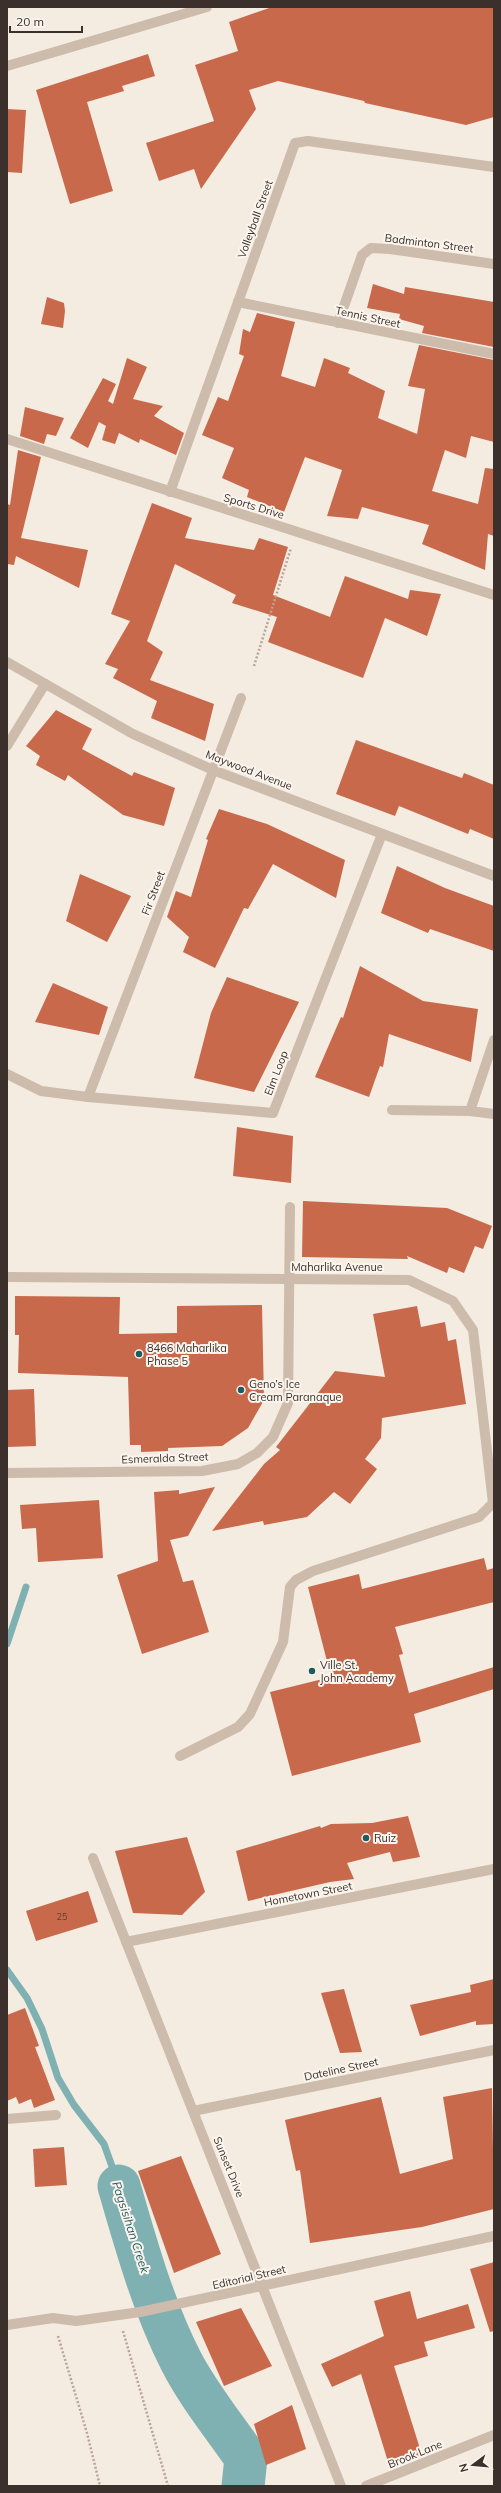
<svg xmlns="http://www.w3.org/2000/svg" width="501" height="2493" font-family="Mulish,sans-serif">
  <rect width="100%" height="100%" fill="#f4ebe1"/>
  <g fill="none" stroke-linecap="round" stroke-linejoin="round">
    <g stroke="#7fb0b2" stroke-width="7">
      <path d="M 7,1644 L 26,1587"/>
      <path d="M 7,1970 L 27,1998 L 42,2029 L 58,2078 L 74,2105 L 104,2144 L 119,2186"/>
    </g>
    <path stroke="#7fb0b2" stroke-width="43" d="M 119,2186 C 136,2245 153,2306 181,2361 C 199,2396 224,2426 246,2458 L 243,2486"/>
  </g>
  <g fill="#c8694b">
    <path d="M 272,7 L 494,7 L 494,117 L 466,125 L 365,103 L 364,101 L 278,81 L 249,90 L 256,109 L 201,189 L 194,169 L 159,181 L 146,143 L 214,121 L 195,65 L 238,51 L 229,22 Z"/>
    <path d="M 148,54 L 155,76 L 122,86 L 124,91 L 87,102 L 113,191 L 70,204 L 36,90 Z"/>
    <path d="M 7,109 L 26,110 L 22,173 L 7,172 Z"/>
    <path d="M 373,284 L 404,294 L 405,287 L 494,302 L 494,347 L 422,333 L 424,326 L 399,319 L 400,314 L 367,308 Z"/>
    <path d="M 47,297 L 64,303 L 65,311 L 63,328 L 41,324 Z"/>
    <path d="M 257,313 L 295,322 L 281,376 L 315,387 L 324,358 L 350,368 L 348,373 L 385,391 L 378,418 L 417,434 L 425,389 L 408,386 L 419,345 L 494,360 L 494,442 L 471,436 L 466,458 L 445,450 L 432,491 L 478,504 L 485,468 L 494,469 L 494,536 L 488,534 L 485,570 L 422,544 L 429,525 L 362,507 L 358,519 L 327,516 L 342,470 L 305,457 L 284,512 L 247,497 L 249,490 L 222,478 L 234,448 L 202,435 L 218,397 L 228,401 L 244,356 L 239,354 L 243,329 L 250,332 Z"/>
    <path d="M 127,358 L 147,367 L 133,399 L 163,406 L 154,416 L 184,433 L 176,455 L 140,439 L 139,443 L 119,433 L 115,444 L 102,440 L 106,426 L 99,422 L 88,448 L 70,438 L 103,378 L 116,384 L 108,401 L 113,404 Z"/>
    <path d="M 25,407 L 64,418 L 56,436 L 47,434 L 44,444 L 20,436 Z"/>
    <path d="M 18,450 L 41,457 L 21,538 L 88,550 L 79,588 L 16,556 L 14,565 L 7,564 L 7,504 L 10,505 Z"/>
    <path d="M 152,503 L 192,518 L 185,538 L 254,550 L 259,538 L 288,547 L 273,595 L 330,617 L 345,576 L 408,599 L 410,590 L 441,594 L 427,636 L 385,618 L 363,678 L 268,642 L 277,617 L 232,603 L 236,595 L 175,564 L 147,641 L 163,652 L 150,680 L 214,704 L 205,741 L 151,718 L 157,701 L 113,678 L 118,669 L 105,664 L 130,621 L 111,614 Z"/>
    <path d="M 56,710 L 92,729 L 82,749 L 132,776 L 134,772 L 175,788 L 164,826 L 123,815 L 68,775 L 65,781 L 36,765 L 40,756 L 26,746 Z"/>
    <path d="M 356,740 L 462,778 L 464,773 L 494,785 L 494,839 L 470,829 L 468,834 L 399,806 L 395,816 L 336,794 Z"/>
    <path d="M 219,809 L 267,824 L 345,860 L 336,898 L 273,864 L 248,909 L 244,908 L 215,968 L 183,952 L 189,937 L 167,917 L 176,891 L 191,897 L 208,840 L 206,839 Z"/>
    <path d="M 397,866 L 445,888 L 494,906 L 494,951 L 430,929 L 428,933 L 381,913 Z"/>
    <path d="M 80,874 L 131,896 L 107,942 L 66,921 Z"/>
    <path d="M 360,966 L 423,1001 L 478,1009 L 471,1062 L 389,1034 L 383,1067 L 380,1066 L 369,1097 L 315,1077 L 341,1017 L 343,1018 Z"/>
    <path d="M 227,977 L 299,1002 L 254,1092 L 194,1078 L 211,1013 Z"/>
    <path d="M 53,983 L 108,1007 L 99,1035 L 35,1022 Z"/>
    <path d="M 237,1127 L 293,1136 L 291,1183 L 233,1176 Z"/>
    <path d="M 303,1201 L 447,1208 L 492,1226 L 483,1249 L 475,1246 L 464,1273 L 449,1267 L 447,1273 L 407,1256 L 408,1259 L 302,1257 Z"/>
    <path d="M 15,1296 L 120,1297 L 119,1334 L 177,1333 L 177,1306 L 262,1305 L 264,1400 L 248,1428 L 222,1446 L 168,1448 L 168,1451 L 141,1452 L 141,1445 L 130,1445 L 128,1377 L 18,1373 L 19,1335 L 15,1335 Z"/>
    <path d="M 417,1306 L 421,1327 L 445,1322 L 448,1341 L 456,1339 L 466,1404 L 382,1418 L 381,1438 L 365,1459 L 377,1469 L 350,1504 L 334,1492 L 307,1517 L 264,1525 L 263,1521 L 212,1531 L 264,1464 L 280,1450 L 276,1447 L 335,1371 L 385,1377 L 373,1314 Z"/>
    <path d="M 34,1389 L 36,1446 L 7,1447 L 7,1390 Z"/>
    <path d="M 215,1487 L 188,1536 L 170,1540 L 183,1582 L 193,1580 L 209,1632 L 142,1654 L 117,1575 L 158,1561 L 154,1492 L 179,1490 L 179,1494 Z"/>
    <path d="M 99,1500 L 103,1558 L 38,1562 L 36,1528 L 22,1529 L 20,1505 Z"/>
    <path d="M 484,1558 L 487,1570 L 494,1568 L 494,1602 L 395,1627 L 403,1654 L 399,1655 L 409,1693 L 494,1667 L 494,1689 L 414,1714 L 421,1742 L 292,1776 L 270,1692 L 331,1677 L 308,1587 L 359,1574 L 362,1589 Z"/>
    <path d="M 408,1816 L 420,1857 L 393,1862 L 390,1852 L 347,1863 L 354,1879 L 330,1882 L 248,1901 L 236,1851 L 320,1826 L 321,1828 L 331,1824 L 372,1823 Z"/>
    <path d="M 187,1837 L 205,1892 L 182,1915 L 133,1913 L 115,1851 Z"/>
    <path d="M 88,1891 L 98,1922 L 36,1941 L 26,1911 Z"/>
    <path d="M 494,1979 L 494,2024 L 476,2025 L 476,2021 L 420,2036 L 410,2005 L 471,1992 L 470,1985 Z"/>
    <path d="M 344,1989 L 362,2052 L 340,2053 L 321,1993 Z"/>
    <path d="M 25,2008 L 39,2046 L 35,2047 L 55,2100 L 34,2108 L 31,2099 L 19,2104 L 16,2097 L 7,2101 L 7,2015 Z"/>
    <path d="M 492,2088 L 494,2209 L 422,2227 L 310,2243 L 300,2170 L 296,2171 L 285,2120 L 381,2097 L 400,2174 L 453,2159 L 443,2097 Z"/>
    <path d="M 64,2147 L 67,2185 L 35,2187 L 33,2149 Z"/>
    <path d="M 181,2156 L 221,2254 L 174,2273 L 138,2171 Z"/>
    <path d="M 494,2262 L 494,2331 L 490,2332 L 470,2269 Z"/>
    <path d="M 410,2291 L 417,2319 L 468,2304 L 475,2328 L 424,2342 L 428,2356 L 394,2366 L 422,2455 L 389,2465 L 361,2374 L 332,2387 L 321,2364 L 384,2336 L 374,2301 Z"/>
    <path d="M 241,2308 L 272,2366 L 224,2386 L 196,2322 Z"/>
    <path d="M 292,2405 L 306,2449 L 266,2465 L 254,2424 Z"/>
  </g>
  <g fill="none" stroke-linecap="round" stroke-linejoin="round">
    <g stroke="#b9a596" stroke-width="2.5" stroke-dasharray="2 2" stroke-linecap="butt">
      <path d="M 254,666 L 291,548"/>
      <path d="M 123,2331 L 168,2486"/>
      <path d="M 58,2336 L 87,2433 L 100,2486"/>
    </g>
    <g stroke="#cdbbac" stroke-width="10">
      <path d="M 338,323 L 362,255 L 371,248 L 390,249 L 494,264"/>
      <path d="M 392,1110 L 470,1111"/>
      <path d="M 180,1756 L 238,1727 L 250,1714 L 283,1642 L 290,1587 L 296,1580 L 313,1571 L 479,1517 L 493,1503 L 473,1330 L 453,1301 L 409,1280 L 288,1279"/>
    </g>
    <g stroke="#cdbbac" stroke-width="10">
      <path d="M 7,66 L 207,7"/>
      <path d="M 238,302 L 494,354"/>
      <path d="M 7,439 L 494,595"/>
      <path d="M 170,492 L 295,143 L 308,141 L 494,167"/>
      <path d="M 7,662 L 133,734 L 213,770 L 494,876"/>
      <path d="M 7,746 L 45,684"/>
      <path d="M 494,1040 L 470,1111 L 494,1114"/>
      <path d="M 7,1074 L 41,1091 L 88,1097 L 273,1113 L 382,834"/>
      <path d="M 88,1097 L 241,698"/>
      <path d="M 7,1277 L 288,1279"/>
      <path d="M 7,1473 L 202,1471 L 238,1464 L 257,1453 L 273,1437 L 288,1403 L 290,1207"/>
      <path d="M 93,1858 L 341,2486"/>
      <path d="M 126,1942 L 494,1869"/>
      <path d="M 193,2111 L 494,2050"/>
      <path d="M 7,2119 L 56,2115"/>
      <path d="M 7,2325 L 53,2318 L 76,2321 L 140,2312 L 494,2236"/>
      <path d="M 366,2486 L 494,2435"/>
    </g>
  </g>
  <g fill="#1f5a5e" stroke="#fbf5ee" stroke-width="1.5">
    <circle cx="139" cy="1354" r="4"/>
    <circle cx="241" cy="1390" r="4"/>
    <circle cx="312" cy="1671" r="4"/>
    <circle cx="366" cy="1838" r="4"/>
  </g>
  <g text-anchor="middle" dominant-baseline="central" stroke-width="4" stroke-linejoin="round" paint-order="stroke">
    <g font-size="9" fill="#5e3e33">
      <text x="62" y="1916">25</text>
    </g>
    <g font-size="11" fill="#3b302b" stroke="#fbf5ee">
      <text transform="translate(255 219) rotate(-70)">Volleyball Street</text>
      <text transform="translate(429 243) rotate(7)">Badminton Street</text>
      <text transform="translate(368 317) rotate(12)">Tennis Street</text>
      <text transform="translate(254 506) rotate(17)">Sports Drive</text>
      <text transform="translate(249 770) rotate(21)">Maywood Avenue</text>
      <text transform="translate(153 893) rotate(-69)">Fir Street</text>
      <text transform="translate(276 1073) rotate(-69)">Elm Loop</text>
      <text x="337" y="1267">Maharlika Avenue</text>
      <text transform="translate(165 1458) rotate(-2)">Esmeralda Street</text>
      <text transform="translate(308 1894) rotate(-11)">Hometown Street</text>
      <text transform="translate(341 2069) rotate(-12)">Dateline Street</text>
      <text transform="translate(229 2167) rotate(68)">Sunset Drive</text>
      <text transform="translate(249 2277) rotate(-13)">Editorial Street</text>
      <text transform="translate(415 2454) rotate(-22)">Brook Lane</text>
    </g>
    <g font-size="11" fill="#3b302b" stroke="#fbf5ee" text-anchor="start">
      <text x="147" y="1348">8466 Maharlika<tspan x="147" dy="13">Phase 5</tspan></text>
      <text x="249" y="1384">Geno’s Ice<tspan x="249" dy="13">Cream Paranaque</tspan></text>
      <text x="320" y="1665">Ville St.<tspan x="320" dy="13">John Academy</tspan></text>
      <text x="374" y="1838">Ruiz</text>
    </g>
    <g font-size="12" font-style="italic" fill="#1f5a5e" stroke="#fbf5ee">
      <text transform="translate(131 2227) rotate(72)">Pagsisihan Creek</text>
    </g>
  </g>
  <rect width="501" height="2493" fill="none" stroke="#3b302b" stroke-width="16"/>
  <g transform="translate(473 2465) rotate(254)" stroke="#fbf5ee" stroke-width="3" paint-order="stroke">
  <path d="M0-3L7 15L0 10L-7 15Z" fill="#3b302b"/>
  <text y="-6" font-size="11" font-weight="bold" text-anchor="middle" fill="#3b302b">N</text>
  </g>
  <path d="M10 26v6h72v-6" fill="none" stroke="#3b302b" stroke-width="2"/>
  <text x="16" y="26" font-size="12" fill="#3b302b" stroke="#fbf5ee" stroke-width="3" paint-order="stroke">20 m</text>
</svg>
